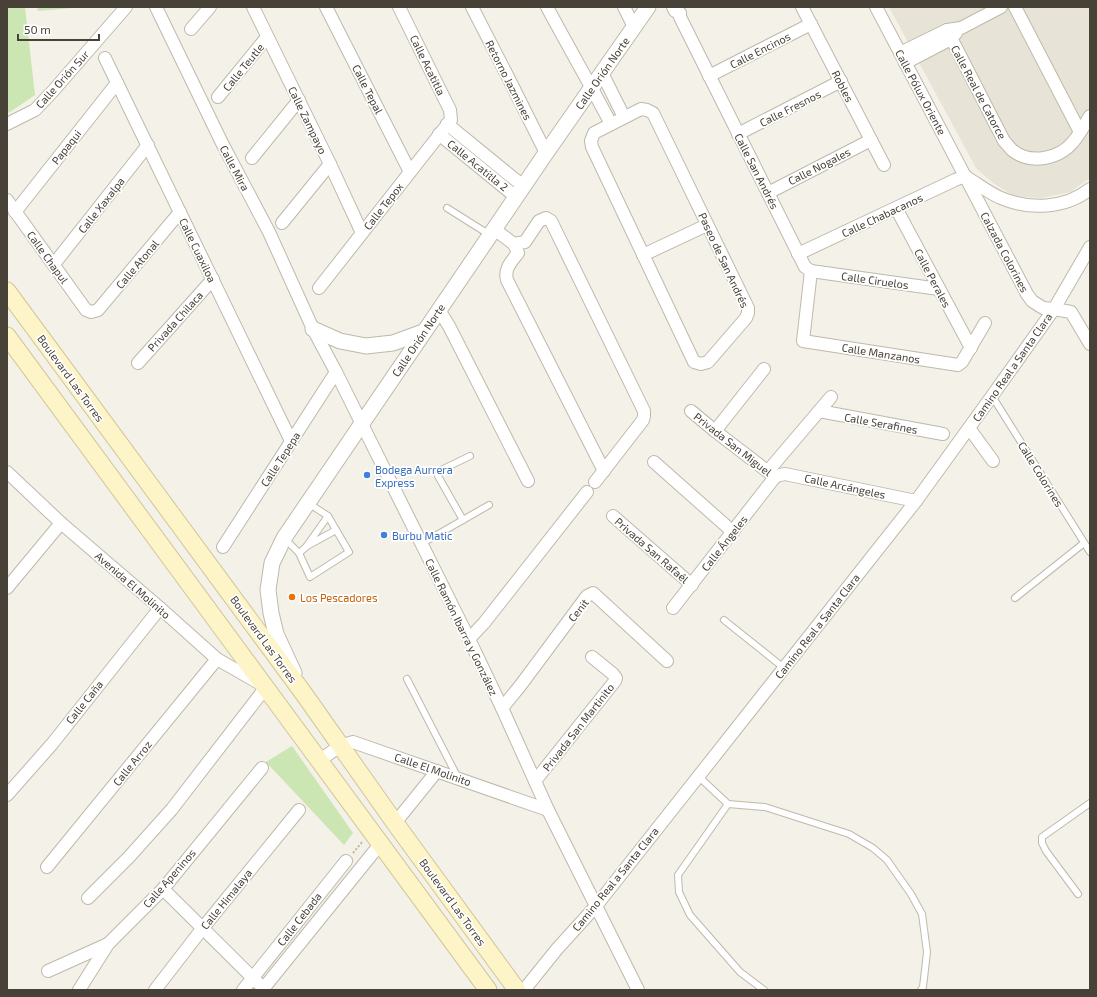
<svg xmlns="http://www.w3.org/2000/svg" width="1097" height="997" font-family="'Exo 2',sans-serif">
  <rect width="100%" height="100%" fill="#f3f1e8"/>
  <path fill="#e7e3d6" d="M 889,7 L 1090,7 L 1090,178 L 1070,192 L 1041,198 L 1014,196 L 993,183 L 976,168 Z"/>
  <g fill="#cbe6b2">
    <path d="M 7,7 L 25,7 L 35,95 L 10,112 L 7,113 Z"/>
    <path d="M 37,7 L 84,7 L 38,11 Z"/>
    <path d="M 292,746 L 353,833 L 344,845 L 266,762 Z"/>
  </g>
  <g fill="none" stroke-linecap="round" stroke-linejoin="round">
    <g stroke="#bfb9ab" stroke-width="8">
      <g id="service">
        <path d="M 447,208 L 490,235"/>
        <path d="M 992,396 L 1090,552"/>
        <path d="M 463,520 L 438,476 L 439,471 L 470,456"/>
        <path d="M 285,539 L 299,553 L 310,577 L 349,552 L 328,516 L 308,503"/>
        <path d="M 421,544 L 489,505"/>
        <path d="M 307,546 L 336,530"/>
        <path d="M 299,553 L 306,547 L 328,516"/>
        <path d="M 1015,598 L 1084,543"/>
        <path d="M 724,620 L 784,668"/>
        <path d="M 407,679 L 458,778"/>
        <path d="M 698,776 L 728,804 L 678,875 L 679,892 L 690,915 L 740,972 L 764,990"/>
        <path d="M 728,804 L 765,807 L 849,834 L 873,848 L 887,860 L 911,894 L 922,914 L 927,952 L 923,987 L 921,990"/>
        <path d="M 1078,894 L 1046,851 L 1042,843 L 1042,837 L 1090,803"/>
      </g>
    </g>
    <g stroke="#bfb9ab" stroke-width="14">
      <g id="minor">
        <path d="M 156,7 L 222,143 L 269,232 L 313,329 L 336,372 L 469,639 L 502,708 L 548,810 L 638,990"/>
        <path d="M 253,7 L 330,164 L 362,233"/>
        <path d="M 326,7 L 410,172"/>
        <path d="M 472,7 L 509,79 L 546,153"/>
        <path d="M 547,7 C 568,46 590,84 611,124"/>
        <path d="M 624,7 L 634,27"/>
        <path d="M 673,7 L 675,11 L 680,13 L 680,17 L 805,267 L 811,271 L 939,289"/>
        <path d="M 802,7 L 884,165"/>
        <path d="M 876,7 L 1027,294 L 1032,301 L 1043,308 L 1054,309 L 1071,312 L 1090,344"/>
        <path d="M 1015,7 L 1080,132"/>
        <path d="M 191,29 L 210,7"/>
        <path d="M 947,30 L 1004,141 C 1007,144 1009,147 1012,150 C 1030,165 1059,159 1073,142 C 1080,134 1085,124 1090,116"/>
        <path d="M 900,53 L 947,30 L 961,28 L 1001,7"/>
        <path d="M 105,58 L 291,441"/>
        <path d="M 905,63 L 951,39 L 956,33"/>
        <path d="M 602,73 L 624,117"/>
        <path d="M 709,76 L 811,24"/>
        <path d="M 218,97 L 267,37"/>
        <path d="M 641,109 L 647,110 L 653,113 L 748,308 L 748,313 L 746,318 L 708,362 L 701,364 L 694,362 L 592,147 L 591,141 L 594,133 Z"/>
        <path d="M 7,124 L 35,110 L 53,91 L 126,7"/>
        <path d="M 447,124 L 523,186"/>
        <path d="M 439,134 L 516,197"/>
        <path d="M 738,134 L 841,81"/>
        <path d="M 252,158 L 299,100"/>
        <path d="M 966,177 C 978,184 989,193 1001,198 C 1029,210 1065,209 1090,189"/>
        <path d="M 768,193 L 871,140"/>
        <path d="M 7,200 L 86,310 L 91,312 L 98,310 L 180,212"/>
        <path d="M 896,208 L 971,348"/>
        <path d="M 15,212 L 117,83"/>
        <path d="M 282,223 L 330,164"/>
        <path d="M 494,229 L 514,244 L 518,253 C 511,262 504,269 507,280 L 604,471"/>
        <path d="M 514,244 L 525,242 L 539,221 L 546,218 L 551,221 L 644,411 L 644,416 L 643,420 L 595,482"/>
        <path d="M 798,254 L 955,180 L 965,176"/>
        <path d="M 643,255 L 707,225"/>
        <path d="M 54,264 L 148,145"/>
        <path d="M 811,271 L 803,341 L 958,365 L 962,362 L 985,323"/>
        <path d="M 319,288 L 451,120 L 450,110 L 399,7"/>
        <path d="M 439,310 L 449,326 L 528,481"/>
        <path d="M 138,363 L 213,279"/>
        <path d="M 691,411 L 715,431 L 775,477"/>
        <path d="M 819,411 L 943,434"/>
        <path d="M 969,428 L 993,461"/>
        <path d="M 715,431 L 764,369"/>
        <path d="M 654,462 L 733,532"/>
        <path d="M 768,471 L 831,397"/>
        <path d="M 7,472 L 61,523 L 160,608 L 217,659 L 266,687 L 172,809 L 129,857 L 88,898"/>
        <path d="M 613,516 L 692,585"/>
        <path d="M 223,547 L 336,372"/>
        <path d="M 7,588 L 61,523"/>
        <path d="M 673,608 L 775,477 L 780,475 L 785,474 L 916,501"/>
        <path d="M 469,639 L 484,623 L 587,492"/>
        <path d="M 502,708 L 520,686 L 587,596 L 593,593 L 667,661"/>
        <path d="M 320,760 L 340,746 L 353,742 L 548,810"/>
        <path d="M 535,781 L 615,681 L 616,678 L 613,674 L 592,657"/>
        <path d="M 7,795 L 52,744 L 160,608"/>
        <path d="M 395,823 L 437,771"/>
        <path d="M 47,867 L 217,659"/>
        <path d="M 163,889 L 258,983"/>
        <path d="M 48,971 L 108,944"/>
        <path d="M 263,989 L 381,843"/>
        <path d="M 79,990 L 108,944 L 163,889 L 262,768"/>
        <path d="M 155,990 L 202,929 L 299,810"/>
        <path d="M 243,990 L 346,861"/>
        <path d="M 524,990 L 557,949 L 596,906 L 916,501 L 992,396 L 1054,309 L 1090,247"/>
      </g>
    </g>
    <g stroke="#bfb9ab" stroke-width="17">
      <g id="tertiary">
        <path d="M 313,329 L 340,341 L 366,346 L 393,343 L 423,332"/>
        <path d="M 294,673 L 276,634 L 271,613 L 268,590 L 272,563 L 284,538 L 546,153 L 648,7"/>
      </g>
    </g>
    <g stroke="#d2c699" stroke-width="19">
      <g id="secondary">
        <path d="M 7,291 L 304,694 L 395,823 L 517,990"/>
        <path d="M 7,336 L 488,990"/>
      </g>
    </g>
    <path stroke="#c0b69c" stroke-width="2" stroke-dasharray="2 2" stroke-linecap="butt" d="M 353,853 L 363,841"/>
    <use href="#service" stroke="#fff" stroke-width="6"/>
    <use href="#minor" stroke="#fff" stroke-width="12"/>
    <use href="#tertiary" stroke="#fff" stroke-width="15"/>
    <use href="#secondary" stroke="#fdf4c8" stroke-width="17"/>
  </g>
  <g fill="#3f7fe0" stroke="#fff" stroke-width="1.5">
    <circle cx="367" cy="475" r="4"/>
    <circle cx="384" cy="535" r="4"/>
  </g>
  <circle fill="#e8710a" stroke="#fff" stroke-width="1.5" cx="292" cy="597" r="4"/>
  <g text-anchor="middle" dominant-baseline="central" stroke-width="3.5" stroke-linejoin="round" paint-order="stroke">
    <g font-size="11" fill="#474137" stroke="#fff">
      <text transform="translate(760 50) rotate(-27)">Calle Encinos</text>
      <text transform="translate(428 65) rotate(64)">Calle Acatitla</text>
      <text transform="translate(243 67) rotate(-51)">Calle Teutle</text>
      <text transform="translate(602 73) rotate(-55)">Calle Orión Norte</text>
      <text transform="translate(62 79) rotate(-48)">Calle Orión Sur</text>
      <text transform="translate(509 80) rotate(63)">Retorno Jazmines</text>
      <text transform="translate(843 86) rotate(63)">Robles</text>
      <text transform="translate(368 89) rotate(63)">Calle Tepal</text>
      <text transform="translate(921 92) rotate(62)">Calle Pólux Oriente</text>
      <text transform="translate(979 92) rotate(62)">Calle Real de Catorce</text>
      <text transform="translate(790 108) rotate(-27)">Calle Fresnos</text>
      <text transform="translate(308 120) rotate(64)">Calle Zampayo</text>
      <text transform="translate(66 147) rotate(-52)">Papaqui</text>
      <text transform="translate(478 165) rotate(39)">Calle Acatitla 2</text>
      <text transform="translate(819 166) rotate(-27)">Calle Nogales</text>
      <text transform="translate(235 168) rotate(62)">Calle Mira</text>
      <text transform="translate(757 171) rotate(63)">Calle San Andrés</text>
      <text transform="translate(101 205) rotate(-52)">Calle Xaxalpa</text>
      <text transform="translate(383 206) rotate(-52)">Calle Tepox</text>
      <text transform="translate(882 215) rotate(-25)">Calle Chabacanos</text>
      <text transform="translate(198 250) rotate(64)">Calle Cuaxiloa</text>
      <text transform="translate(1005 252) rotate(62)">Calzada Colorines</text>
      <text transform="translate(48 257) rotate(54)">Calle Chapul</text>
      <text transform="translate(724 260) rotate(65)">Paseo de San Andrés</text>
      <text transform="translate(137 264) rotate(-50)">Calle Atonal</text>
      <text transform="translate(933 278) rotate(62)">Calle Perales</text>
      <text transform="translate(875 280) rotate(8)">Calle Ciruelos</text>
      <text transform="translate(175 321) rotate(-48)">Privada Chilaca</text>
      <text transform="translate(418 340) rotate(-56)">Calle Orión Norte</text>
      <text transform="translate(881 353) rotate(9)">Calle Manzanos</text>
      <text transform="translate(1012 367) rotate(-55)">Camino Real a Santa Clara</text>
      <text transform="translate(71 378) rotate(54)">Boulevard Las Torres</text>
      <text transform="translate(881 423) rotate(10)">Calle Serafines</text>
      <text transform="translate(733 444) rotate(38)">Privada San Miguel</text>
      <text transform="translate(280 459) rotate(-57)">Calle Tepepa</text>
      <text transform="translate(1041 474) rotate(58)">Calle Colorines</text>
      <text transform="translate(845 486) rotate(12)">Calle Arcángeles</text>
      <text transform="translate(724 543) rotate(-52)">Calle Ángeles</text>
      <text transform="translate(652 550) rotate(41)">Privada San Rafaél</text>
      <text transform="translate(133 585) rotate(41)">Avenida El Molinito</text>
      <text transform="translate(578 610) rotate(-52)">Cenit</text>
      <text transform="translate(817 626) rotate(-52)">Camino Real a Santa Clara</text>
      <text transform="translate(462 627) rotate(64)">Calle Ramón Ibarra y González</text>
      <text transform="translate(264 639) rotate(54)">Boulevard Las Torres</text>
      <text transform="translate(84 702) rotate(-51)">Calle Caña</text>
      <text transform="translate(578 727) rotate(-52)">Privada San Martinito</text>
      <text transform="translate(132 763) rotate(-51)">Calle Arroz</text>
      <text transform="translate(433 769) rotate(19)">Calle El Molinito</text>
      <text transform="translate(169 878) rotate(-49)">Calle Apeninos</text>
      <text transform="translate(615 879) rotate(-51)">Camino Real a Santa Clara</text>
      <text transform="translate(226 899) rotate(-51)">Calle Himalaya</text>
      <text transform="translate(453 902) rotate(54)">Boulevard Las Torres</text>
      <text transform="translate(299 919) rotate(-52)">Calle Cebada</text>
    </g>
    <g font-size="11" fill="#366cbe" stroke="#fff" text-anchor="start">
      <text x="375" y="469">Bodega Aurrera<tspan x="375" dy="13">Express</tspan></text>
      <text x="392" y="535">Burbu Matic</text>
    </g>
    <g font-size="11" fill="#c56008" stroke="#fff" text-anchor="start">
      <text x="300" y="597">Los Pescadores</text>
    </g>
  </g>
  <rect width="1097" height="997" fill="none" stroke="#474137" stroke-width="16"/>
  <path d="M18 34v6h81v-6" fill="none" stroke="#474137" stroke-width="2"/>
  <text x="24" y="34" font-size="12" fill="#474137" stroke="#ffffff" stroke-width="3" paint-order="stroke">50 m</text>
</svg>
